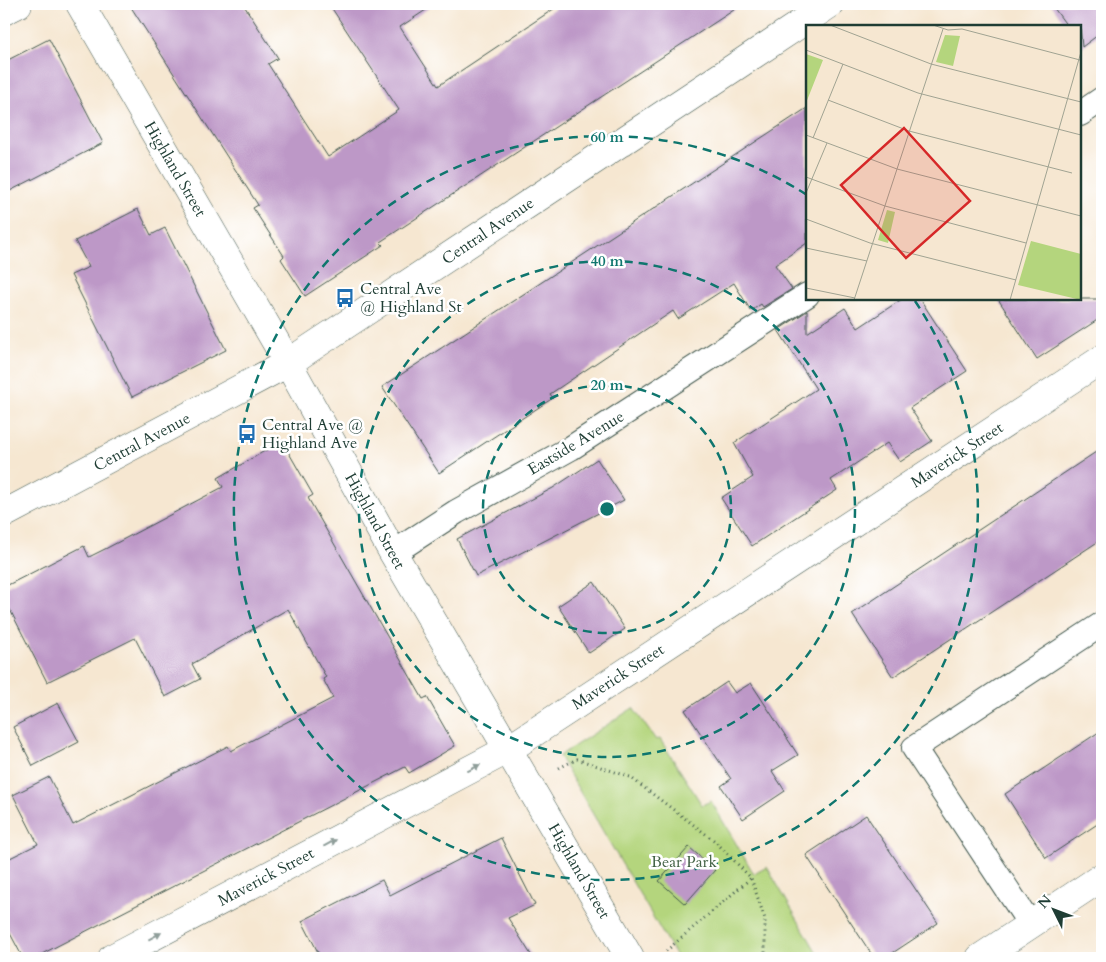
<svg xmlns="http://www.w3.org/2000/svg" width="1106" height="962" font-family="Cardo,serif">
  <rect width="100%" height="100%" fill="#fff"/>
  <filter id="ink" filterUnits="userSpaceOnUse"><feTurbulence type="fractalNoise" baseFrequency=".02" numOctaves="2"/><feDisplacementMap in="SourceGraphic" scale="10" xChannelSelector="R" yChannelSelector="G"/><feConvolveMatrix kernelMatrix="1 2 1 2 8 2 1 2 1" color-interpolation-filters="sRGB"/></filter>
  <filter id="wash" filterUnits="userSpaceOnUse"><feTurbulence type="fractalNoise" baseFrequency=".0096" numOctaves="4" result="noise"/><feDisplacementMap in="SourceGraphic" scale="20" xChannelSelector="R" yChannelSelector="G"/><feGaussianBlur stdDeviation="1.12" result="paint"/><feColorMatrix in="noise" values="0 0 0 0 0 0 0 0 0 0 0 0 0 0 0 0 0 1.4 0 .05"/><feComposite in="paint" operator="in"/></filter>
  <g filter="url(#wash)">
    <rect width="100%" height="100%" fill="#f6e7d1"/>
    <path fill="#b4d57d" stroke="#6a8958" d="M 633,708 L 656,740 L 660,739 L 702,805 L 711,801 L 754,874 L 767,867 L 820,958 L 677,958 L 559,756 Z"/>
    <g id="blocks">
      <g fill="#bd98c7">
        <path d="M 129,4 L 243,4 L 278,58 L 268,64 L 328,157 L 399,110 L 329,4 L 435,4 L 400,27 L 438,86 L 561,4 L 743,4 L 380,242 L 383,245 L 305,296 L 281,259 L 284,256 L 253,208 L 258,205 Z"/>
        <path d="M 1051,4 L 1102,4 L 1102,32 L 1082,47 L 1080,26 L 1067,26 Z"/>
        <path d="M 49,39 L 103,143 L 4,194 L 4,62 Z"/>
        <path d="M 807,108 L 807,243 L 775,265 L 792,289 L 763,307 L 761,304 L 751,311 L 734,283 L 678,319 L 673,311 L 550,394 L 553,398 L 439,473 L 382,387 Z"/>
        <path d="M 138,209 L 151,235 L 165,228 L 226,350 L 132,397 L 71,275 L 89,267 L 75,241 Z"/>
        <path d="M 902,299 L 920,299 L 967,371 L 910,408 L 932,441 L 900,462 L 887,443 L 831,480 L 837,490 L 752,546 L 721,498 L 753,477 L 734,443 L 816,389 L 778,330 L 807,311 L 807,333 L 845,308 L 858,328 Z"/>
        <path d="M 998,299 L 1102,299 L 1102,317 L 1037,359 Z"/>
        <path d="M 282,441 L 313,495 L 308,498 L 423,699 L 427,697 L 455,746 L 409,773 L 405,767 L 34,958 L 23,958 L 4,922 L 4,861 L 38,844 L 13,795 L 49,777 L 73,825 L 228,746 L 231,751 L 333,698 L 323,679 L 326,677 L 288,609 L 192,664 L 200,679 L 165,697 L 135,638 L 47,682 L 4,598 L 4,587 L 84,546 L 89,557 L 107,548 L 223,487 L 218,478 Z"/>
        <path d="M 1102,448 L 1102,539 L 893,677 L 852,614 Z"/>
        <path d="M 597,459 L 624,500 L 476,576 L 457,539 L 553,488 Z"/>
        <path d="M 594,582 L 625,629 L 589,653 L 558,606 Z"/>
        <path d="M 727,682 L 735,693 L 751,683 L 798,755 L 772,771 L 785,791 L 743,819 L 721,786 L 731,779 L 685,710 Z"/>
        <path d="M 58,703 L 79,742 L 33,766 L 13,727 Z"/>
        <path d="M 1102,730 L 1102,821 L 1046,858 L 1005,794 Z"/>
        <path d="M 866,815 L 938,923 L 885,958 L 874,958 L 806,855 Z"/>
        <path d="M 501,838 L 535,905 L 508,918 L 533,958 L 321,958 L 302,921 L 382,880 L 390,895 Z"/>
        <path d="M 689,847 L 715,870 L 685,904 L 659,881 Z"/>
      </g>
    </g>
  </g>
  <g filter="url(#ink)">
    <use href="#blocks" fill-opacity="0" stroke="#3f564c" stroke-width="1"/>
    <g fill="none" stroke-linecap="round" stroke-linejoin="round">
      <g stroke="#3f564c" stroke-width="26">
        <g id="lane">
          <path d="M 1080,114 L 1102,99"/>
          <path d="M 393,553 L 456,512 L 571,448 L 807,295"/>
          <path d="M 1030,924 L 914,748 L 1102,624"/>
        </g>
      </g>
      <g stroke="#3f564c" stroke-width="29">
        <g id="street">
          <path d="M 80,4 L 288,363"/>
          <path d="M 4,11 L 18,4"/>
          <path d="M 112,958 L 509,749 L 1102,359"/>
          <path d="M 980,958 L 1102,877"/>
        </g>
      </g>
      <g stroke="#3f564c" stroke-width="29">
        <g id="secondary">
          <path d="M 288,363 L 393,553 L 630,958"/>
          <path d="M 4,514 L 288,363 L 830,4"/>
        </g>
      </g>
      <g stroke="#3f564c" stroke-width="3" stroke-dasharray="1 4" stroke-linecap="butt">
        <path d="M 559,768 L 577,759 L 630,777 L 715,841 L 751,878 L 765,919 L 765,958"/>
        <path d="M 666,951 L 751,878"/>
      </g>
      <use href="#lane" stroke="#fff" stroke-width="24"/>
      <use href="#street" stroke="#fff" stroke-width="28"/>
      <use href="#secondary" stroke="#fff" stroke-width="28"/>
    </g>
    <defs><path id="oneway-solid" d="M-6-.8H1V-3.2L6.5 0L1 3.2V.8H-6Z" transform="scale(1.25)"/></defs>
    <g fill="#8f9e9a">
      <use href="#oneway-solid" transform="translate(474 768) rotate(-27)"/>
      <use href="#oneway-solid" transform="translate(330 843) rotate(-28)"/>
      <use href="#oneway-solid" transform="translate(155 936) rotate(-28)"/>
    </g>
  </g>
  <g fill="none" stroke="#0f766e" stroke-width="2.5" stroke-dasharray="9 6">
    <circle cx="607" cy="509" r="124"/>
    <circle cx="607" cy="509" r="248"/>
    <path d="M915 301A372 372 0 1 1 807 195"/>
  </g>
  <defs>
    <g id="bus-bare" transform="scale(1.5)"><path d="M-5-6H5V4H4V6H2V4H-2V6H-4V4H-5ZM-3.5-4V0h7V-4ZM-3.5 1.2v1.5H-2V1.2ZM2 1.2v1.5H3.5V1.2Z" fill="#1f6fb2" stroke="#fff" stroke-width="2.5" paint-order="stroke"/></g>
  </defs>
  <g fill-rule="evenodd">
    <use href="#bus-bare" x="345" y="298"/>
    <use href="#bus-bare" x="247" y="434"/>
  </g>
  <g text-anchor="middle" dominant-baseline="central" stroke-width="5" stroke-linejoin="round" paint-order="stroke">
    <g font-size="16" fill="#1f3d34" stroke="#fff">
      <text transform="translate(175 169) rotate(60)">Highland Street</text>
      <text transform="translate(488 231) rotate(-34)">Central Avenue</text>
      <text transform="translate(142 442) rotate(-28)">Central Avenue</text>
      <text transform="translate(576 443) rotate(-31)">Eastside Avenue</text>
      <text transform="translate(957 455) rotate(-33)">Maverick Street</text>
      <text transform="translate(375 521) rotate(61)">Highland Street</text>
      <text transform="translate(618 677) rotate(-33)">Maverick Street</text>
      <text transform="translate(579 871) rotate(60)">Highland Street</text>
      <text transform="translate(266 877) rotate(-28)">Maverick Street</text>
    </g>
    <g font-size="16" fill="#1f3d34" stroke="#fff" text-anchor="start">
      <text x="360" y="289">Central Ave<tspan x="360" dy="18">@ Highland St</tspan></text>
      <text x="262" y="425">Central Ave @<tspan x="262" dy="18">Highland Ave</tspan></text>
    </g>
    <g font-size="16" fill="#446346" stroke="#fff">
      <text x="684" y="862">Bear Park</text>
    </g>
  </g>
  <g transform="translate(806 25)">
    <rect width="275" height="275" fill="#f6e7d1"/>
    <path d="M 139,10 L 154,11 L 147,41 L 130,37 ZM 0,29 L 17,35 L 0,78 ZM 81,185 L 89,187 L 82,218 L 72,215 ZM 225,216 L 275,229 L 275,275 L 212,260 Z" fill="#b4d57d"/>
    <path fill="none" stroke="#a0a392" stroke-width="1" d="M 24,0 L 125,39 L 275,77M 127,0 L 142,5 L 156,4 L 274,35M 0,25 L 112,68 L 275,110M 22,75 L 103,106 L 266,148M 0,110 L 91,144 L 275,191M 7,113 L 37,39M 0,152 L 79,181 L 220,218M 0,168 L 21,118M 0,194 L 64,218 L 210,255M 0,223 L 61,236M 0,263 L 49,273M 48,275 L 137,4M 204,275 L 275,27"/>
    <path fill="#d62828" fill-opacity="0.15" stroke="#d62828" stroke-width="2.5" d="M 98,103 L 164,176 L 100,233 L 35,160 Z"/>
    <rect width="275" height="275" fill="none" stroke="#1f3d34" stroke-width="2.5"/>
  </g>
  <circle cx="607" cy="509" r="8" fill="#0f766e" stroke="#fff" stroke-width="2.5"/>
  <g font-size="15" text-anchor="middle" font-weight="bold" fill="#0f766e" stroke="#fff" stroke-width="5" stroke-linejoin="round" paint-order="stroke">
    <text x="607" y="142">60 m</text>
    <text x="607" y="266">40 m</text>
    <text x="607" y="390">20 m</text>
  </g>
  <rect width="1106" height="962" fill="none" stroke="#fff" stroke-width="20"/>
  <g transform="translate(1054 910) rotate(312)" stroke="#ffffff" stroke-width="4" paint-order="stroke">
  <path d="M0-4L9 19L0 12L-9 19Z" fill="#1f3d34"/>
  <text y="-8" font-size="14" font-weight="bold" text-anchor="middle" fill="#1f3d34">N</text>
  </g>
</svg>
